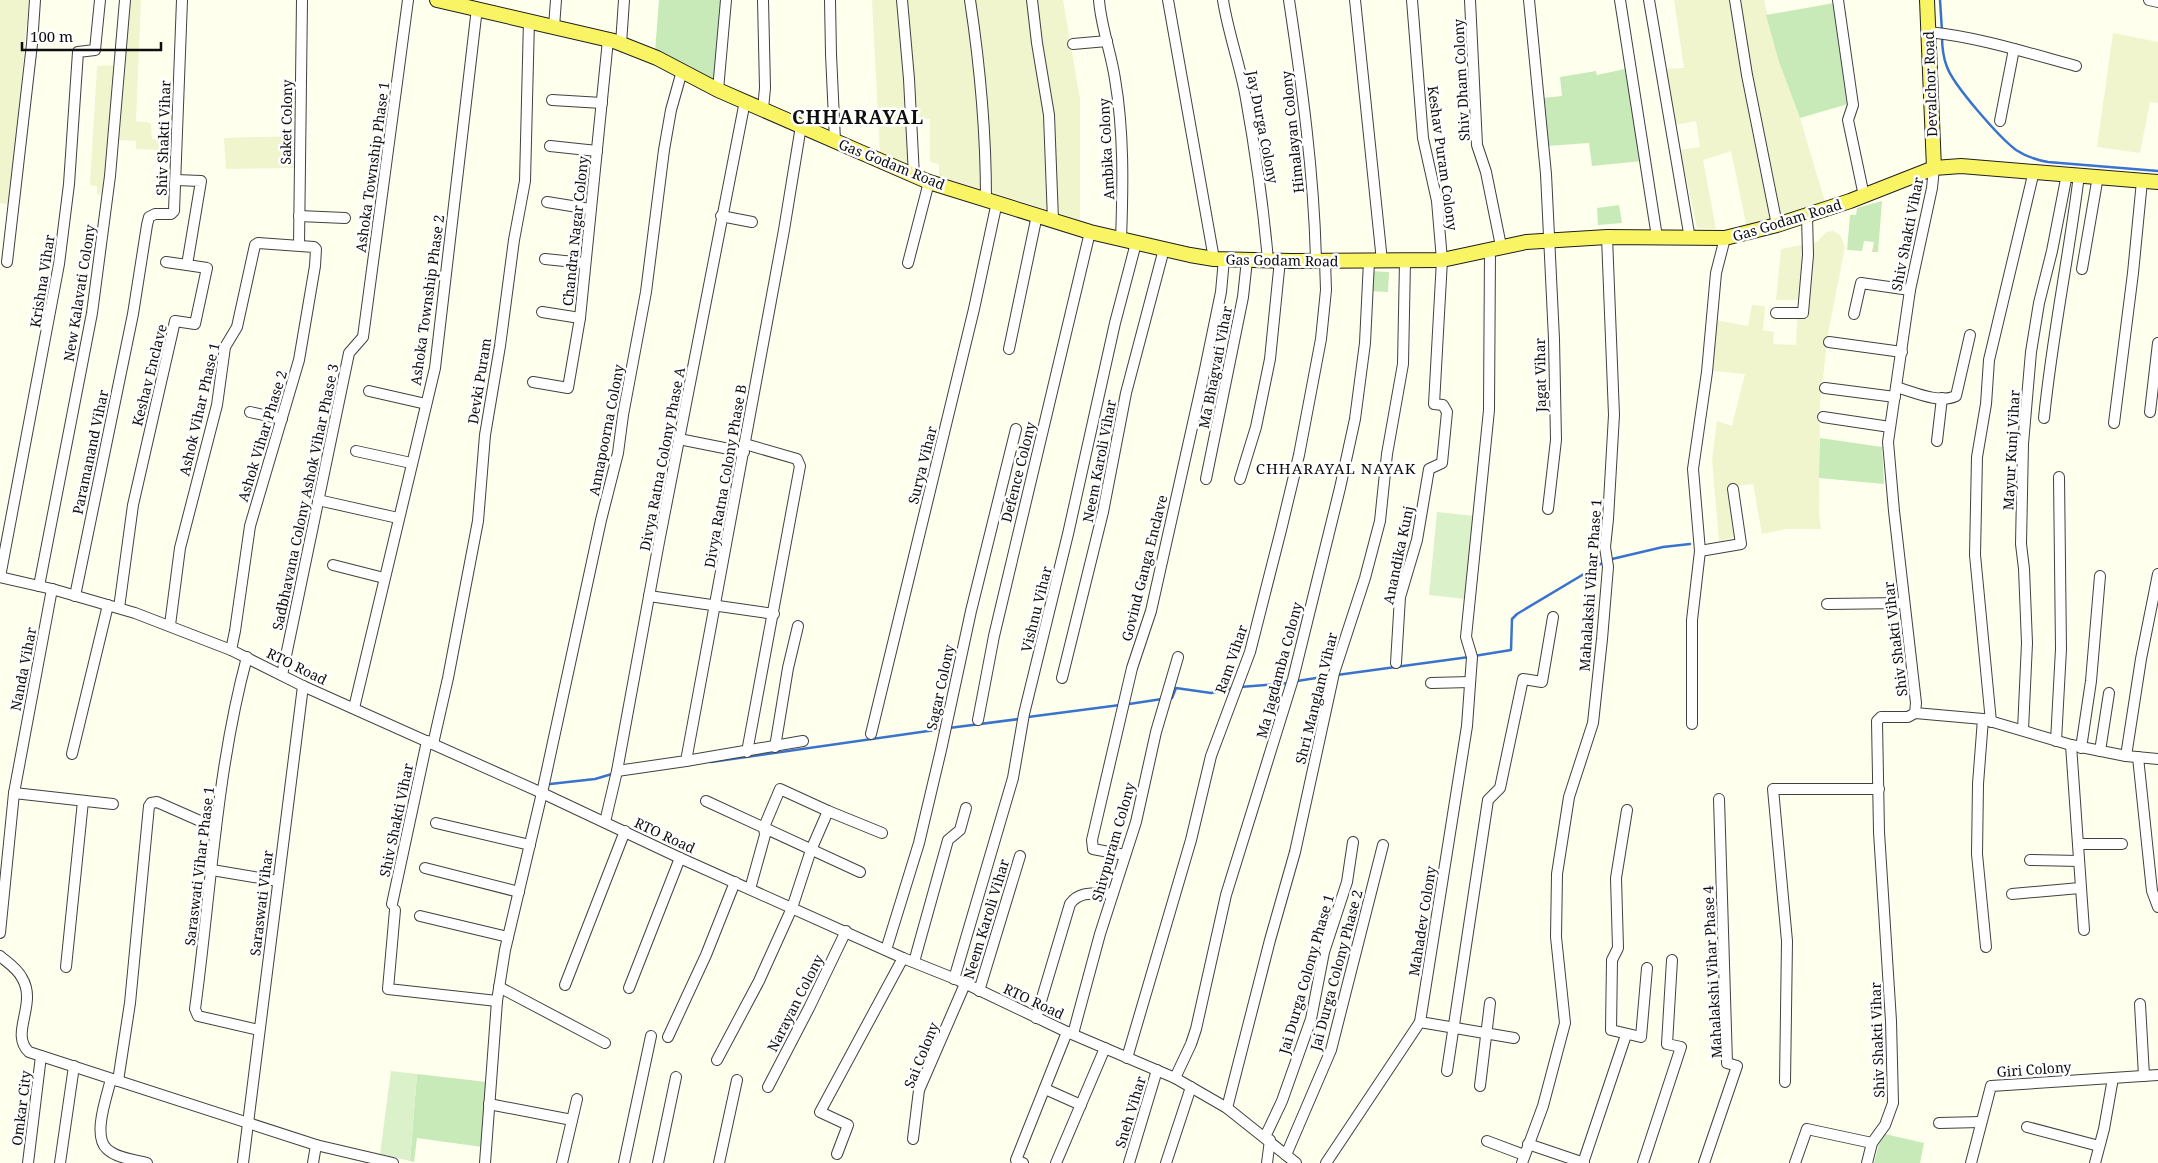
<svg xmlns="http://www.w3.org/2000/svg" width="2158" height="1163" font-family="'Noto Serif',serif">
  <rect width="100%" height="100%" fill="#ffe"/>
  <g fill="#f0f5ce">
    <path d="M 0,0 L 29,0 L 10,205 L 0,203 Z"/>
    <path d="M 128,0 L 141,0 L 136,121 L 151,123 L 152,139 L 175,140 L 175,151 L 136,149 L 136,141 L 119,140 Z"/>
    <path d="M 872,0 L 1063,0 L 1080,99 L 1080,220 L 939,176 L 939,164 L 930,162 L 930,119 L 907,118 L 909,165 L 880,155 Z"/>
    <path d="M 1674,0 L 1764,0 L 1779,62 L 1800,118 L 1825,202 L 1747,228 L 1731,151 L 1703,160 L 1716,229 L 1697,228 L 1680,150 L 1700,147 L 1696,121 L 1675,125 L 1663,69 L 1684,68 Z"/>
    <path d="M 2113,33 L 2158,42 L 2158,103 L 2150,102 L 2140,153 L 2097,147 Z"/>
    <path d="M 116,65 L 107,196 L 97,194 L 97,186 L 90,185 L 97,66 Z"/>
    <path d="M 294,136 L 294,168 L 226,169 L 224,138 Z"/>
    <path d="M 1833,231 L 1840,235 L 1845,247 L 1828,333 L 1820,404 L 1819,514 L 1821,529 L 1786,529 L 1762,534 L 1753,484 L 1730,487 L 1736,537 L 1719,541 L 1712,460 L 1717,421 L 1732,426 L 1745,374 L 1712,371 L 1716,320 L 1748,326 L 1752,305 L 1765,306 L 1763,330 L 1774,332 L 1773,344 L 1796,345 L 1798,300 L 1776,300 L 1781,249 L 1817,242 L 1826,232 Z"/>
  </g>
  <g fill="#c7eab8">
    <path d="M 659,0 L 723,0 L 715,82 L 655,52 Z"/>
    <path d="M 1834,3 L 1848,104 L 1800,118 L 1779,62 L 1766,15 Z"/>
    <path d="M 1625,69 L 1642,161 L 1592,166 L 1589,143 L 1547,146 L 1542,98 L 1562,96 L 1560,77 L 1596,71 L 1597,75 Z"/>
    <path d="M 1882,201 L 1878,252 L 1872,252 L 1874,242 L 1864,241 L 1862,251 L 1847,250 L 1850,215 L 1856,215 L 1857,208 Z"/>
    <path d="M 1619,205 L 1622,223 L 1598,225 L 1597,208 Z"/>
    <path d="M 1370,271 L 1389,272 L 1388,292 L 1369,291 Z"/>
    <path d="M 1820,438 L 1882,447 L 1884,484 L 1819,478 Z"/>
    <path d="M 417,1074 L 487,1082 L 482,1147 L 417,1138 L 414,1162 L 410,1161 Z"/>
    <path d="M 1885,1134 L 1924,1143 L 1920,1163 L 1874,1163 L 1879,1144 Z"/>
  </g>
  <g fill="#dbf1ca">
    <path d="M 1437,512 L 1474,516 L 1466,599 L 1429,595 Z"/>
    <path d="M 391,1071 L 417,1074 L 410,1161 L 380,1154 Z"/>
  </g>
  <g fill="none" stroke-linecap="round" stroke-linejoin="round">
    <g stroke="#3a73ce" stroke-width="2.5">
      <path d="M 1940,0 L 1942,31"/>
      <path d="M 1942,36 C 1942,47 1943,57 1947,67 C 1954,86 1999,137 2016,150 C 2025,156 2037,160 2048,162 L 2158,171"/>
      <path d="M 1612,559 L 1663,547 L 1690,544"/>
      <path d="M 1474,656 L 1511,650 L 1512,619 L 1517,614 L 1604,562"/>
      <path d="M 1337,675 L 1469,657"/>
      <path d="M 1297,681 L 1329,676"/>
      <path d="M 1240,687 L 1289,683"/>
      <path d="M 1172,698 L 1176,688 L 1211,693 L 1233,688"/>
      <path d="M 1129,704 L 1162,699"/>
      <path d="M 1028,717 L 1120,705"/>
      <path d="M 949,728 L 1019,719"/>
      <path d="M 711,762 L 942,729"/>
      <path d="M 550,784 L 595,779 L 612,774"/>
    </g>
    <g stroke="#414141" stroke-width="12">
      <g id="minor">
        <path d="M 830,0 L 831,54 L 835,141"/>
        <path d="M 902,0 L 909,79 L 914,176"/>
        <path d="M 970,0 C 980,66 986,132 986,199"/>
        <path d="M 1032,0 L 1037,43 L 1049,115 L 1053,220"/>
        <path d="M 1099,0 C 1101,27 1111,52 1115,79 C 1124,132 1123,186 1121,240"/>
        <path d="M 1168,0 L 1214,259"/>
        <path d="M 1223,0 C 1228,32 1239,62 1245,93 C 1255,148 1263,204 1268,260"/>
        <path d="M 1289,0 C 1302,86 1314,174 1316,261"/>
        <path d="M 1355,0 L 1382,261"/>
        <path d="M 1470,0 L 1477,145 L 1486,172 L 1501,246"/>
        <path d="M 1529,0 L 1546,174 L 1554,339 L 1556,440 L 1548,509"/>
        <path d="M 1620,0 L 1657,237"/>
        <path d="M 1649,0 L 1690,239"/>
        <path d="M 1735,0 L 1747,75 L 1777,225"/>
        <path d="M 1838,0 L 1853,105 L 1848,120 L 1864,196"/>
        <path d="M 2149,0 L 2158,2"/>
        <path d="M 554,27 L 556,0"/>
        <path d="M 1929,32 C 1978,37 2028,53 2076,66"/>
        <path d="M 621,44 L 624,0"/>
        <path d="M 1073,44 L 1107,41"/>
        <path d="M 718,90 L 726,0"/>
        <path d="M 552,100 L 602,103"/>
        <path d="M 763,109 L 765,88 L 763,0"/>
        <path d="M 2000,121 L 2014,49"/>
        <path d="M 550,146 L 597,151"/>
        <path d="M 547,202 L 590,209"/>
        <path d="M 299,216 L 345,218"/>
        <path d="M 721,216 L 752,222"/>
        <path d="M 299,245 L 302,0"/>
        <path d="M 545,259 L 584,263"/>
        <path d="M 7,262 L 32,44 L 35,0"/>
        <path d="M 166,262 L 187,265"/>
        <path d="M 908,263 L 929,182"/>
        <path d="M 2082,269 L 2098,176"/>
        <path d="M 542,312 L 580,318"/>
        <path d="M 1776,313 L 1803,313 L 1808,255 L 1807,215"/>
        <path d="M 1854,314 L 1861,283 L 1910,290"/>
        <path d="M 1829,342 L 1902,352"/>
        <path d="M 1009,349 L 1037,215"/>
        <path d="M 533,382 L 568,388 L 580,318 L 608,40"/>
        <path d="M 1896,387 C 1914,392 1939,404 1956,396 L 1970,335"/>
        <path d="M 1825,388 L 1895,397"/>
        <path d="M 369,391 L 426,404"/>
        <path d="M 250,412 L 282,419"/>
        <path d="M 2150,412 L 2158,343"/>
        <path d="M 1823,417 L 1890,427"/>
        <path d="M 2044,418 C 2052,337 2069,256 2079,175"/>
        <path d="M 2114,423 L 2133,273 L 2142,181"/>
        <path d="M 679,439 L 744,452"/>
        <path d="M 1937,441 L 1942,398"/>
        <path d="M 745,444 L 797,459 L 800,466 L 747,752"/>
        <path d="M 356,451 L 411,463"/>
        <path d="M 1206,479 L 1243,297 L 1247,260"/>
        <path d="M 1240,479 L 1256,427 L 1270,359 L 1280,260"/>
        <path d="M 318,500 L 398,518"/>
        <path d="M 1700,551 L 1741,544 L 1733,489"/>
        <path d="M 333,565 L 384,578"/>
        <path d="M 0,577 L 52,589 L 135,613 L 231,650 L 303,686 L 542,793 L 680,858 L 903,958 L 958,980 L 1067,1032 L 1175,1078 L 1227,1108 L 1296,1163"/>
        <path d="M 0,577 L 59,264 L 69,184 L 78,52 L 95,50 L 100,0"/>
        <path d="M 39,586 L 92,313 L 110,176 L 125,0"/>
        <path d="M 75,596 L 133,314 L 147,225 L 149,217 L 155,214 L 171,214 L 174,211 L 182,0"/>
        <path d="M 649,596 L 774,614"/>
        <path d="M 1827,604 L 1904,603"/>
        <path d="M 119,608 L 133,505 L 175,321 L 195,324 L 207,268 L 187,265 L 201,181 L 176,180"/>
        <path d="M 170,625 L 180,548 L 217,405 L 225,347 L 237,327 L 255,245 L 258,243 L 314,247 L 316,249 L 315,266 L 299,360 L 250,526 L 235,631 L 231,650"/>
        <path d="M 247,657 C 216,772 211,892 195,1009 L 198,1016 L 259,1030"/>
        <path d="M 1396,663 L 1400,597 L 1417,540 L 1429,469 L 1442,463 L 1447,412 L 1443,405 L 1434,404 L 1442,260 L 1437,201 L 1423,138 L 1412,0"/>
        <path d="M 282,675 L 349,353 L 363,337 L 408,0"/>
        <path d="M 1062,678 L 1103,512 L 1126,393 L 1164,249"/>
        <path d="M 1431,683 L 1470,682"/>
        <path d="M 354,708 L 435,368 L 477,8"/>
        <path d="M 1915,713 L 1983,719 L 2071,745 L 2126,756 L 2158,759"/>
        <path d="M 1983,719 L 1978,784 L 1977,854 L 1986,947"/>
        <path d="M 978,720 L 994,636 L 1090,232"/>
        <path d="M 1991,722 L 1975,555 L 1977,457 L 1986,404 L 1989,360 L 2034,171"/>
        <path d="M 1692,724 L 1692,620 L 1700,551 L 1693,469 L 1707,372 L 1716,273 L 1725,238"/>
        <path d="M 2023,730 L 2027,643 L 2024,569 L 2021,544 L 2023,444 L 2031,352 L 2039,303 L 2052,251 L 2067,174"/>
        <path d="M 871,734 L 974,309 L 997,202"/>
        <path d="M 2056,741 L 2061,649 L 2059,477"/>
        <path d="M 433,744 L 448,678 L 478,521 L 485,435 L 500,346 L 514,240 L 525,181 L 529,20"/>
        <path d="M 2071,745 L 2084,930"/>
        <path d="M 775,747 L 788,668 L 798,626"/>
        <path d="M 2081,748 L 2091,681 L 2100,576"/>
        <path d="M 2100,751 L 2109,693"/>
        <path d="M 72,754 L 108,605"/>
        <path d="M 2126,756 L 2141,659 L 2158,574"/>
        <path d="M 2138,757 L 2152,891 L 2158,907"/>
        <path d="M 686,761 L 803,741"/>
        <path d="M 617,771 L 686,761 L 784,230 L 801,126"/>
        <path d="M 14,793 L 113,804"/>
        <path d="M 706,801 L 860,872"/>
        <path d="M 1627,810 L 1616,878 L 1618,948 L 1612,960 L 1611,1030 L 1641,1037 L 1647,968"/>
        <path d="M 605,822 L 617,771 L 659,542 L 745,101"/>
        <path d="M 436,823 L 530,845"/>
        <path d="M 2078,844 L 2122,844"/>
        <path d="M 1125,855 L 1093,849 L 1092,840 L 1132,668 L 1151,611 L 1204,374 L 1221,292 L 1224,259"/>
        <path d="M 2030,860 L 2079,861"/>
        <path d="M 425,868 L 519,892"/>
        <path d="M 212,870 L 278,881"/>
        <path d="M 750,889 L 765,835 L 764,827 L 780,789 L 828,811 L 882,833"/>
        <path d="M 2012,894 L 2080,888"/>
        <path d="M 392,904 L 427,741"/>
        <path d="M 395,910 L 388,989 L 497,1001"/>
        <path d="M 420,916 L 508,937"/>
        <path d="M 0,933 L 14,793 L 52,589"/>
        <path d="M 886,950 L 919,843 L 941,750 L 971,611 L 1016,429"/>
        <path d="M 0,956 C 7,962 18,969 22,978 C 38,1004 9,1034 29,1052 L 316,1145 L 393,1163"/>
        <path d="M 914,962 L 948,840 L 960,830 L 966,808"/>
        <path d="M 66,967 L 83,801"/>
        <path d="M 954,979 L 1013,778 L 1024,714 L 1068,534 L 1115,323 L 1136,243"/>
        <path d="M 565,985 L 625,831"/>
        <path d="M 499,987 L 605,1043"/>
        <path d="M 629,988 L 680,858"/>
        <path d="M 979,991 L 1020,856"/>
        <path d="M 2140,1004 L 2144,1076"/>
        <path d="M 1036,1018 L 1070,904 C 1080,890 1097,894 1113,893"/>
        <path d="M 1420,1022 L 1514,1038"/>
        <path d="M 1073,1034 L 1100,934 L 1136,822 L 1156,732 L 1178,657"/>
        <path d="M 668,1037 L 706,955 L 735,882"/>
        <path d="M 1127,1058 L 1191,840 L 1211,756 L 1250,652 L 1281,530 L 1299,455 L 1321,339 L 1326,290 L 1325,261"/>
        <path d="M 717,1060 L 759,981 L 792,908 L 811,850 L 828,811"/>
        <path d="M 1447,1071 L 1488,800 L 1500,788 L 1523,679 L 1542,682 L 1553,617"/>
        <path d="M 1175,1078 L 1191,1044 L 1196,1029 L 1226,895 L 1293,679 L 1340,488 L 1355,419 L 1365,343 L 1369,261"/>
        <path d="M 111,1079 C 107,1096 92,1136 107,1149 C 116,1158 135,1160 147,1163"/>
        <path d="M 118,1081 L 130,1003 L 149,806 L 151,803 L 157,802 L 216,828"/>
        <path d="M 1785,1082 L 1787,941 L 1773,789 L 1879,789"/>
        <path d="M 1480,1086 L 1490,1003"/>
        <path d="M 768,1087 L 809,1008 L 846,931"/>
        <path d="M 1045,1089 L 1081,1105"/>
        <path d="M 489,1104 L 572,1120"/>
        <path d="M 1227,1108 L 1270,940 L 1295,852 L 1334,673 L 1365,578 L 1380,521 L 1387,454 L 1403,364 L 1405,261"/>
        <path d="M 1939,1123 L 1981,1122"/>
        <path d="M 2027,1127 L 2099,1146"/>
        <path d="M 1265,1137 L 1282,1101 L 1311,1019 L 1324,952 L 1347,882 L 1353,842"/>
        <path d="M 913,1139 L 919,1090 L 965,984"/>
        <path d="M 1487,1141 L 1524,1155"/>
        <path d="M 1528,1144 L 1584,1163"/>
        <path d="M 837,1154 L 848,1125 L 820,1112 L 903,958"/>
        <path d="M 1286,1155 L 1331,1050 L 1383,845"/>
        <path d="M 28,1163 L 41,1056"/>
        <path d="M 60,1163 L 74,1066"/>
        <path d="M 243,1163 L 303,686"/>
        <path d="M 313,1163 L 316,1145"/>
        <path d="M 485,1163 L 497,1001 L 505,950 L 542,793 L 601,520 L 618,453 L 623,415 L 646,292 L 664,150 L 671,110 L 682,71"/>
        <path d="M 562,1163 L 577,1099"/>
        <path d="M 624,1163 L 651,1036"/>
        <path d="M 658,1163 L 676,1077"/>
        <path d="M 719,1163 L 737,1080"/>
        <path d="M 1023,1163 L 1016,1160 L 1067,1032"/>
        <path d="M 1056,1163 L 1105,1048"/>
        <path d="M 1129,1163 L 1157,1070"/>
        <path d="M 1166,1163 L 1191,1087"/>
        <path d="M 1267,1163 L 1270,1140"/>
        <path d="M 1326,1163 L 1420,1022 L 1467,726 L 1472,657 L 1466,637 L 1489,410 L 1490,250"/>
        <path d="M 1522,1163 L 1543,1106 L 1565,1023 L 1556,937 L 1557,874 L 1569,797 L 1593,723 L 1602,639 L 1608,567 L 1605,547 L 1608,519 L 1614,415 L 1607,237"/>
        <path d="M 1583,1163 L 1626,1035"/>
        <path d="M 1643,1163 L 1681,1047 L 1667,1044 L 1672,960"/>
        <path d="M 1704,1163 L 1737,1066 L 1727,1063 L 1719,799"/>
        <path d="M 1795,1163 L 1807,1129 L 1872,1143"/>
        <path d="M 1867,1163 L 1872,1143 L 1885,1125 L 1893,1103 L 1891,1021 L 1879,832 L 1877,721 L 1881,717 L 1908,717 L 1915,713 L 1916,703 L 1894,511 L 1888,442 L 1910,290 L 1932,188 L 1934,168"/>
        <path d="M 1971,1163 L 1991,1086 L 2158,1075"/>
        <path d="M 2095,1163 L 2104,1129 L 2113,1078"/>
      </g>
    </g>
    <g stroke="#1f1f1f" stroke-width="16">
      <g id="major">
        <path d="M 437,0 L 614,41 L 657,58 L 718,90 L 929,182 L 1090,232 L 1190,255 L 1214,259 L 1292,261 L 1442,260 L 1526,242 L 1607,237 L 1725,238 L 1777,225 L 1850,201 L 1934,168 L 1961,166 L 2158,182"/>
        <path d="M 1927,0 L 1934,168"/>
      </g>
    </g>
    <use href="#minor" stroke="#fff" stroke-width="10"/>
    <use href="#major" stroke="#f9f464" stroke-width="14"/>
  </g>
  <g text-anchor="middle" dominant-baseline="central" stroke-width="5" stroke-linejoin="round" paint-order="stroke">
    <g font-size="14" fill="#0e0e0e" stroke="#fff">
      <text transform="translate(1461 80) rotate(-93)">Shiv Dham Colony</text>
      <text transform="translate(1930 84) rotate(-92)">Devalchor Road</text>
      <text transform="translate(286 122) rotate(-89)">Saket Colony</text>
      <text transform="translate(1263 127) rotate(79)">Jay Durga Colony</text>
      <text transform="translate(1292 132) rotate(-96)">Himalayan Colony</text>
      <text transform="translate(163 138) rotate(-88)">Shiv Shakti Vihar</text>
      <text transform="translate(1106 149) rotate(-93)">Ambika Colony</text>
      <text transform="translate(1443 158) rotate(82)">Keshav Puram Colony</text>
      <text transform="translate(892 164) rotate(22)">Gas Godam Road</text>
      <text transform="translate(372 167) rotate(-82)">Ashoka Township Phase 1</text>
      <text transform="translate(1787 220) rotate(-17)">Gas Godam Road</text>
      <text transform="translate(575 231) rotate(-84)">Chandra Nagar Colony</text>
      <text transform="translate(1907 234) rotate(-79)">Shiv Shakti Vihar</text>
      <text transform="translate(1282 260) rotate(1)">Gas Godam Road</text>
      <text transform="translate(42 281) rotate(-81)">Krishna Vihar</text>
      <text transform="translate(79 293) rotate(-81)">New Kalavati Colony</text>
      <text transform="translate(427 300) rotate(-82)">Ashoka Township Phase 2</text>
      <text transform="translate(1215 367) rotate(-79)">Ma Bhagvati Vihar</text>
      <text transform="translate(149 375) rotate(-76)">Keshav Enclave</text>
      <text transform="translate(1540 375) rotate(-91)">Jagat Vihar</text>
      <text transform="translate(479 381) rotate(-81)">Devki Puram</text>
      <text transform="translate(199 409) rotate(-77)">Ashok Vihar Phase 1</text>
      <text transform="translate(606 430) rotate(-79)">Annapoorna Colony</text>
      <text transform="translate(262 436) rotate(-73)">Ashok Vihar Phase 2</text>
      <text transform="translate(2011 450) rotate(-87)">Mayur Kunj Vihar</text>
      <text transform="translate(90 452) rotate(-78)">Paramanand Vihar</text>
      <text transform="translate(662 459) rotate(-79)">Divya Ratna Colony Phase A</text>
      <text transform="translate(1099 461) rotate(-79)">Neem Karoli Vihar</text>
      <text transform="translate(922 465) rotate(-76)">Surya Vihar</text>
      <text transform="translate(1018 472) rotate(-76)">Defence Colony</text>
      <text transform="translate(725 476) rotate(-80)">Divya Ratna Colony Phase B</text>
      <text transform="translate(305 497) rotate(-78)">Sadbhavana Colony Ashok Vihar Phase 3</text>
      <text transform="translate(1398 555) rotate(-78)">Anandika Kunj</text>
      <text transform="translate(1144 568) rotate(-76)">Govind Ganga Enclave</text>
      <text transform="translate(1590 585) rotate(-86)">Mahalakshi Vihar Phase 1</text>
      <text transform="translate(1036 609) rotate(-76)">Vishnu Vihar</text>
      <text transform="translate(1895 639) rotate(-97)">Shiv Shakti Vihar</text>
      <text transform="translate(1231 659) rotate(-71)">Ram Vihar</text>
      <text transform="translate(297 666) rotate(26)">RTO Road</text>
      <text transform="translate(23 669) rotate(-79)">Nanda Vihar</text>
      <text transform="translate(1279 670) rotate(-75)">Ma Jagdamba Colony</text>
      <text transform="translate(940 687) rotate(-78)">Sagar Colony</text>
      <text transform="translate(1316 698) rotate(-76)">Shri Manglam Vihar</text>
      <text transform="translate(396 820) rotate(-78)">Shiv Shakti Vihar</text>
      <text transform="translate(665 835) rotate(25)">RTO Road</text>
      <text transform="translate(1113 842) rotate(-74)">Shivpuram Colony</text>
      <text transform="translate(199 866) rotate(-83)">Saraswati Vihar Phase 1</text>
      <text transform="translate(261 903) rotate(-83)">Saraswati Vihar</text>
      <text transform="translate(986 919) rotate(-73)">Neem Karoli Vihar</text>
      <text transform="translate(1422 921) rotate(-81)">Mahadev Colony</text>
      <text transform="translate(1336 970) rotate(-75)">Jai Durga Colony Phase 2</text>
      <text transform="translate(1712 972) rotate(-93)">Mahalakshi Vihar Phase 4</text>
      <text transform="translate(1306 974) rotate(-74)">Jai Durga Colony Phase 1</text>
      <text transform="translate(1034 1001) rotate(25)">RTO Road</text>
      <text transform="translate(795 1003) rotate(-63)">Narayan Colony</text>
      <text transform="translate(1877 1040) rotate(-92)">Shiv Shakti Vihar</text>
      <text transform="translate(921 1055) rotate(-68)">Sai Colony</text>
      <text transform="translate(2034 1069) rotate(-4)">Giri Colony</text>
      <text transform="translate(21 1108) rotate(-83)">Omkar City</text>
      <text transform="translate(1130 1112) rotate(-73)">Sneh Vihar</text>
    </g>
    <g font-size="15" letter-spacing="1" fill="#0e0e0e" stroke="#fff">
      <text x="1336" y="468">CHHARAYAL NAYAK</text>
    </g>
    <g font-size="19" font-weight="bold" letter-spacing="1" fill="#0e0e0e" stroke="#fff">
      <text x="858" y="117">CHHARAYAL</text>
    </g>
  </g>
  <path d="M22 42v8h139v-8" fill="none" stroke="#0e0e0e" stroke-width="2.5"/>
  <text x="30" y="42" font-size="15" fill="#0e0e0e" stroke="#ffffff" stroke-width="4" paint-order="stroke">100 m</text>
</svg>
